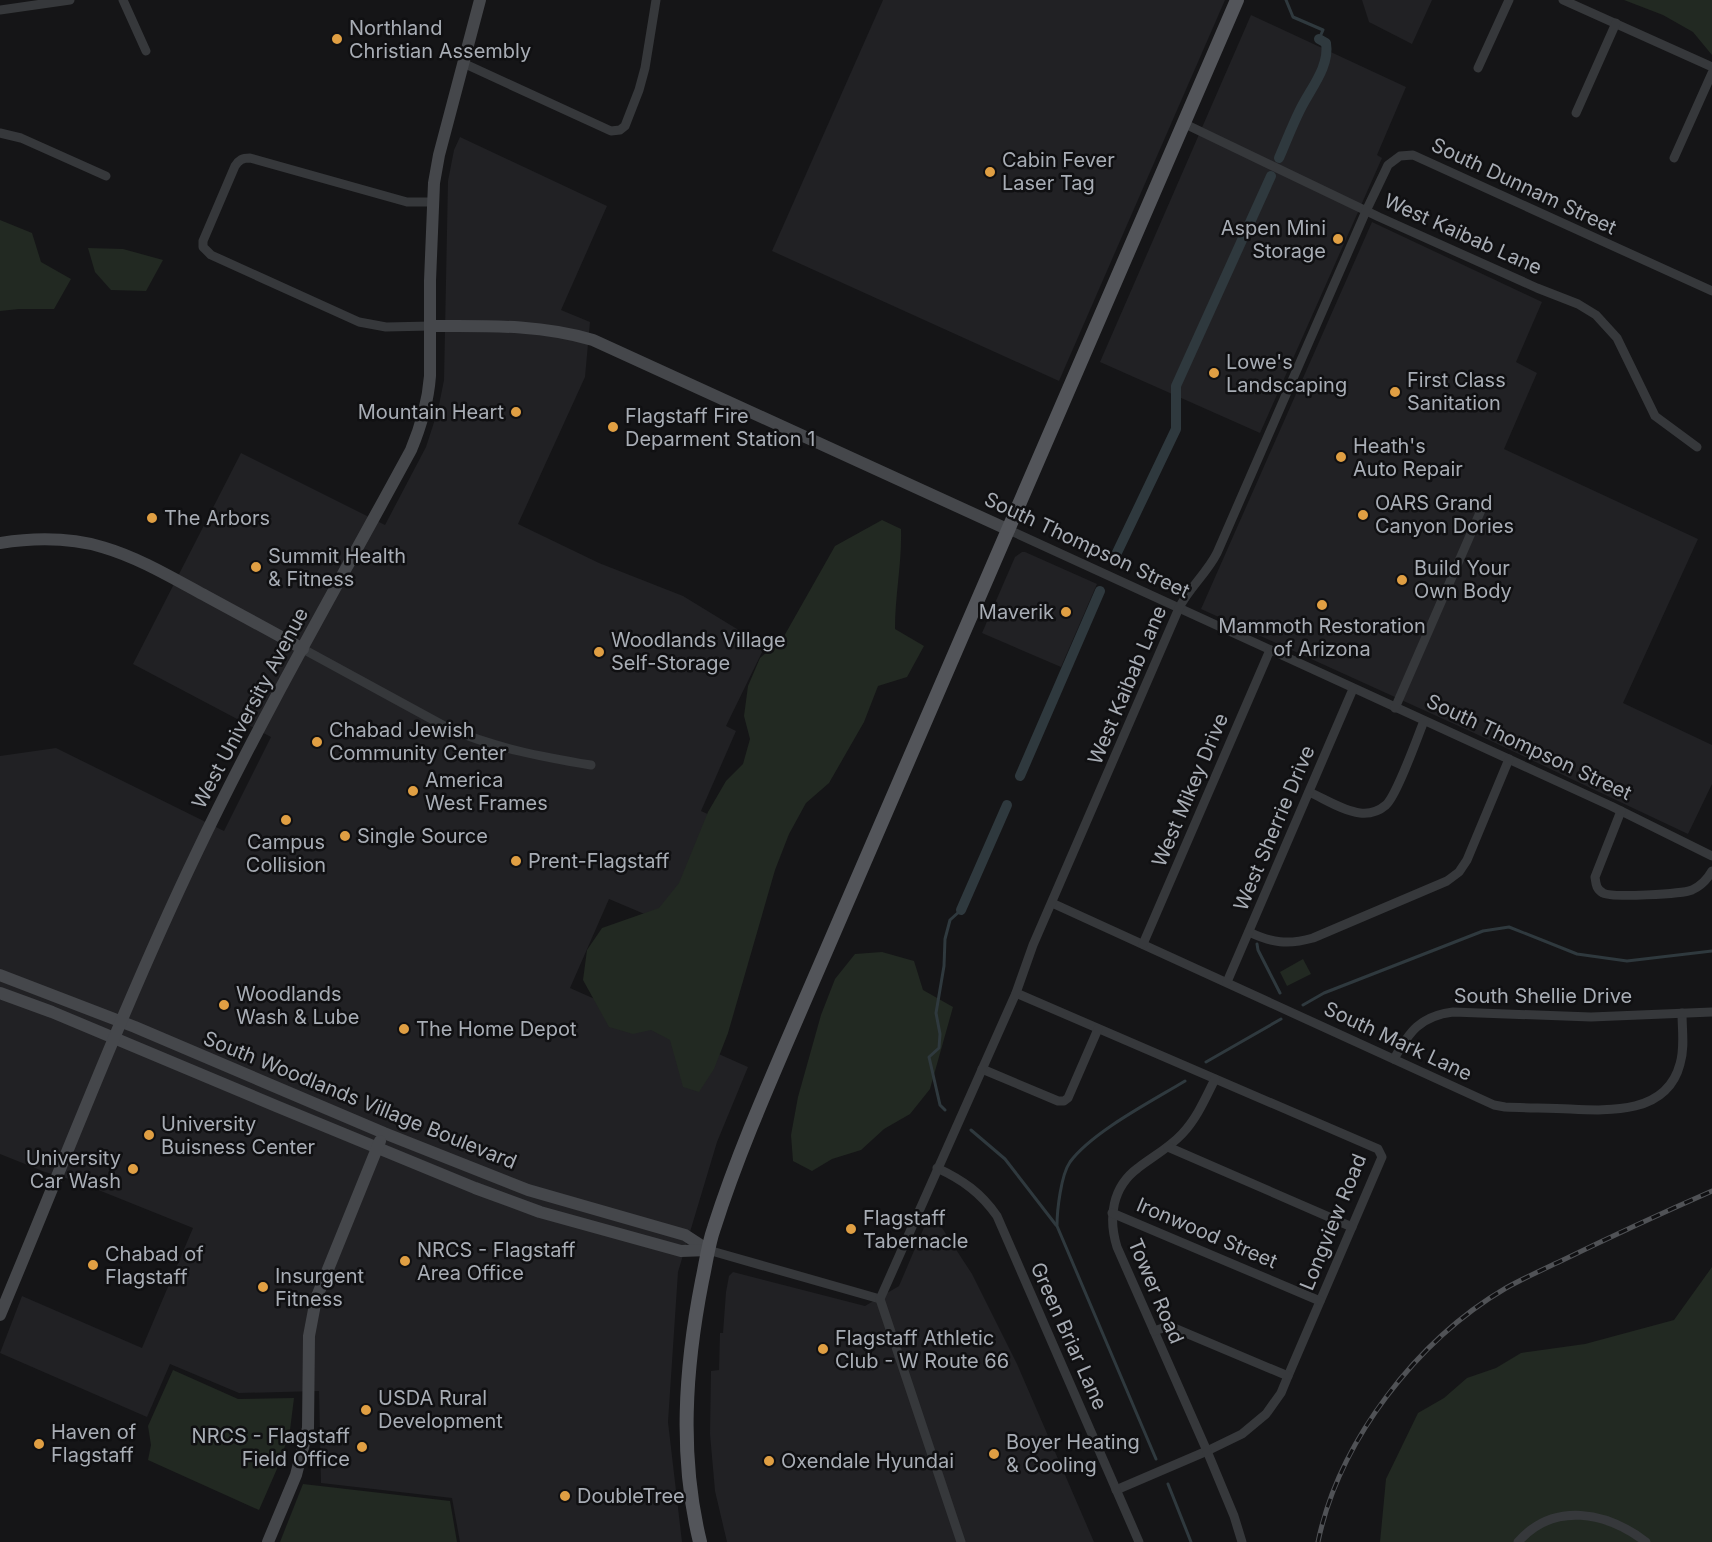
<svg xmlns="http://www.w3.org/2000/svg" width="1712" height="1542" font-family="Inter,sans-serif">
  <rect width="100%" height="100%" fill="#151517"/>
  <g fill="#212124">
    <path d="M 883,0 L 1225,0 L 1059,381 L 772,251 Z"/>
    <path d="M 1362,0 L 1432,0 L 1412,44 L 1369,22 Z"/>
    <path d="M 1251,15 L 1406,87 L 1377,155 L 1382,158 L 1260,433 L 1100,362 Z"/>
    <path d="M 460,137 L 607,206 L 561,310 L 590,322 L 585,377 L 518,524 L 599,563 L 683,596 L 765,646 L 726,726 L 736,731 L 701,811 L 723,821 L 680,929 L 609,899 L 570,988 L 748,1067 L 717,1142 L 678,1272 L 668,1422 L 682,1542 L 460,1542 L 452,1498 L 321,1483 L 319,1391 L 239,1393 L 170,1364 L 147,1417 L 0,1353 L 22,1296 L 142,1348 L 193,1228 L 76,1181 L 45,1172 L 0,1154 L 0,756 L 56,748 L 224,831 L 271,737 L 133,664 L 241,453 L 385,525 L 426,447 L 438,410 L 444,380 L 448,181 L 454,150 Z"/>
    <path d="M 1372,222 L 1542,302 L 1516,362 L 1537,373 L 1504,449 L 1698,539 L 1623,703 L 1712,745 L 1712,784 L 1688,834 L 1474,733 L 1201,609 Z"/>
    <path d="M 1022,552 L 1025,552 L 1097,584 L 1061,667 L 982,633 L 1015,557 Z"/>
    <path d="M 931,1211 L 972,1274 L 1017,1364 L 1094,1542 L 727,1542 L 715,1491 L 710,1434 L 711,1371 L 719,1370 L 720,1333 L 723,1333 L 726,1292 L 729,1276 L 733,1272 L 865,1306 L 899,1286 Z"/>
  </g>
  <g fill="#222922">
    <path d="M 1624,0 L 1712,0 L 1712,55 L 1693,32 L 1663,15 Z"/>
    <path d="M 0,220 L 32,233 L 41,262 L 71,279 L 54,309 L 19,309 L 0,311 Z"/>
    <path d="M 88,248 L 123,249 L 163,260 L 146,291 L 111,290 L 95,272 Z"/>
    <path d="M 882,520 L 901,529 C 902,563 895,595 895,629 L 924,646 L 907,677 L 878,686 L 864,722 L 829,783 L 806,803 L 789,834 L 775,870 L 728,1033 L 714,1069 L 699,1092 L 683,1087 L 670,1040 L 651,1030 L 633,1034 L 609,1027 L 583,980 L 587,950 L 602,928 L 659,908 L 679,883 L 708,812 L 726,781 L 743,764 L 750,739 L 744,716 L 748,686 L 760,658 L 783,638 L 835,546 Z"/>
    <path d="M 882,952 L 914,961 L 923,990 L 953,1007 L 930,1089 L 910,1114 L 884,1129 L 861,1150 L 832,1159 L 812,1171 L 793,1161 L 791,1135 L 798,1097 L 821,1015 L 835,979 L 855,954 Z"/>
    <path d="M 1303,959 L 1311,974 L 1287,986 L 1280,972 Z"/>
    <path d="M 1712,1267 L 1712,1542 L 1380,1542 L 1386,1479 L 1418,1413 L 1444,1398 L 1467,1378 L 1496,1368 L 1521,1353 L 1585,1344 L 1674,1320 Z"/>
    <path d="M 173,1370 L 238,1399 L 294,1398 L 290,1430 L 280,1462 L 259,1510 L 148,1460 L 151,1445 L 148,1426 Z"/>
    <path d="M 303,1484 L 450,1501 L 457,1542 L 280,1542 Z"/>
  </g>
  <g fill="none" stroke-linecap="round" stroke-linejoin="round">
    <g stroke="#2f393e" stroke-width="3">
      <path d="M 1286,0 L 1293,17 L 1323,30 L 1319,39"/>
      <path d="M 1257,944 L 1258,950 L 1280,993"/>
      <path d="M 1303,1005 L 1324,993 L 1483,931 L 1509,927 L 1577,954 L 1627,961 L 1712,951"/>
      <path d="M 1206,1062 L 1281,1019"/>
      <path d="M 945,1110 L 940,1105 L 929,1057 L 939,1048 L 940,1034 L 936,1013 L 944,966 L 945,939 L 950,920 L 961,910"/>
      <path d="M 971,1130 L 1005,1159 L 1056,1225"/>
      <path d="M 1156,1459 L 1057,1226 C 1057,1210 1061,1175 1070,1162 C 1092,1132 1152,1101 1185,1081"/>
      <path d="M 1168,1484 L 1191,1542"/>
    </g>
    <g stroke="#2f393e" stroke-width="10">
      <path d="M 1279,158 C 1286,142 1292,126 1300,110 C 1310,89 1330,67 1326,43 L 1319,39"/>
      <path d="M 1113,561 L 1176,429 L 1176,386 L 1271,176"/>
      <path d="M 1020,776 L 1100,591"/>
      <path d="M 961,910 L 1007,805"/>
    </g>
    <g stroke="#36383b" stroke-width="9">
      <path d="M 123,0 L 146,51"/>
      <path d="M 1563,0 L 1712,67"/>
      <path d="M 0,10 L 70,0"/>
      <path d="M 463,63 L 611,131 L 620,130 L 625,126 L 639,90 L 645,68 L 656,0"/>
      <path d="M 1478,68 L 1509,0"/>
      <path d="M 1576,113 L 1616,23"/>
      <path d="M 1183,123 L 1379,217 L 1537,288 L 1578,304 L 1596,315 L 1617,338 L 1655,416 L 1697,447"/>
      <path d="M 0,133 L 21,138 L 106,176"/>
      <path d="M 1674,158 L 1712,73"/>
      <path d="M 431,326 L 386,327 L 359,322 L 211,255 L 203,247 L 203,241 L 235,166 C 239,160 242,158 250,158 L 407,202 L 432,202"/>
      <path d="M 1009,530 L 1611,806 L 1712,856"/>
      <path d="M 303,649 L 448,728 C 495,748 542,757 591,765"/>
      <path d="M 1395,708 L 1482,508"/>
      <path d="M 1309,792 C 1325,799 1343,811 1360,813 C 1369,814 1379,811 1386,805 C 1397,795 1417,738 1424,721"/>
      <path d="M 1621,811 L 1595,877 C 1596,884 1596,889 1603,893 C 1611,898 1682,894 1692,890 C 1701,886 1707,880 1712,871"/>
      <path d="M 1052,903 L 1494,1105 L 1505,1107 C 1526,1108 1548,1108 1570,1109 C 1610,1111 1667,1114 1680,1064 C 1685,1048 1682,1030 1682,1013"/>
      <path d="M 1249,932 C 1272,943 1288,945 1313,938 L 1447,881 L 1459,872 L 1467,860 L 1509,759"/>
      <path d="M 1143,944 L 1270,650"/>
      <path d="M 1227,982 L 1353,689"/>
      <path d="M 1016,993 L 1378,1149 L 1382,1157 L 1288,1376 L 1281,1393 L 1266,1414 L 1242,1434 L 1207,1451 L 1116,1490"/>
      <path d="M 1394,1059 C 1409,1032 1420,1016 1453,1012 L 1591,1017 L 1712,1012"/>
      <path d="M 982,1069 L 1058,1101 L 1064,1101 L 1068,1098 L 1098,1029"/>
      <path d="M 1215,1079 C 1205,1099 1197,1118 1182,1134 C 1169,1148 1152,1157 1138,1168 C 1112,1187 1108,1218 1117,1247 L 1207,1451 L 1234,1516 L 1242,1542"/>
      <path d="M 1168,1147 L 1352,1227"/>
      <path d="M 937,1168 C 963,1180 981,1193 997,1216 L 1139,1542"/>
      <path d="M 1112,1213 L 1320,1301"/>
      <path d="M 708,1250 L 880,1299"/>
      <path d="M 1154,1331 L 1163,1328 L 1174,1328 L 1288,1376"/>
      <path d="M 961,1542 L 880,1299 L 1016,993 L 1033,945 L 1179,608 C 1189,588 1207,573 1217,553 L 1366,211 L 1388,165 L 1400,156 L 1413,155 L 1712,291"/>
      <path d="M 1518,1542 C 1554,1501 1607,1512 1646,1542"/>
    </g>
    <g stroke="#45474b" stroke-width="12">
      <path d="M 431,326 C 486,326 539,324 593,340 L 1009,530"/>
      <path d="M 0,543 C 90,529 131,555 206,596 C 239,614 271,631 303,649"/>
      <path d="M 0,975 L 135,1027 L 384,1133 L 528,1190 L 685,1235 L 708,1250"/>
      <path d="M 0,993 L 52,1012 L 276,1106 L 475,1188 L 540,1212 L 681,1251 L 708,1250"/>
      <path d="M 0,1315 C 65,1160 125,1002 198,850 C 263,714 339,583 411,450 C 421,426 428,402 430,376 L 430,281 L 434,183 L 439,155 L 480,0"/>
      <path d="M 268,1542 L 296,1475 L 308,1428 L 309,1336 L 316,1299 L 380,1141"/>
    </g>
    <path stroke="#53555a" stroke-width="14" d="M 700,1542 C 679,1456 685,1368 702,1281 C 706,1263 708,1245 714,1228 C 738,1153 770,1081 801,1009 L 1237,0"/>
    <g stroke="#505256" stroke-width="5">
      <path id="rail" d="M 1318,1542 C 1339,1441 1417,1340 1506,1288 C 1524,1278 1544,1269 1563,1260 C 1612,1236 1662,1213 1712,1191"/>
    </g>
    <use href="#rail" stroke="#101012" stroke-width="3" stroke-dasharray="9" stroke-linecap="butt"/>
  </g>
  <g fill="#e09f43" stroke="#101012" stroke-width="2">
    <circle cx="337" cy="39" r="6"/>
    <circle cx="990" cy="172" r="6"/>
    <circle cx="1338" cy="239" r="6"/>
    <circle cx="1214" cy="373" r="6"/>
    <circle cx="1395" cy="392" r="6"/>
    <circle cx="516" cy="412" r="6"/>
    <circle cx="613" cy="427" r="6"/>
    <circle cx="1341" cy="457" r="6"/>
    <circle cx="1363" cy="515" r="6"/>
    <circle cx="152" cy="518" r="6"/>
    <circle cx="256" cy="567" r="6"/>
    <circle cx="1402" cy="580" r="6"/>
    <circle cx="1322" cy="605" r="6"/>
    <circle cx="1066" cy="612" r="6"/>
    <circle cx="599" cy="652" r="6"/>
    <circle cx="317" cy="742" r="6"/>
    <circle cx="413" cy="791" r="6"/>
    <circle cx="286" cy="820" r="6"/>
    <circle cx="345" cy="836" r="6"/>
    <circle cx="516" cy="861" r="6"/>
    <circle cx="224" cy="1005" r="6"/>
    <circle cx="404" cy="1029" r="6"/>
    <circle cx="149" cy="1135" r="6"/>
    <circle cx="133" cy="1169" r="6"/>
    <circle cx="851" cy="1229" r="6"/>
    <circle cx="405" cy="1261" r="6"/>
    <circle cx="93" cy="1265" r="6"/>
    <circle cx="263" cy="1287" r="6"/>
    <circle cx="823" cy="1349" r="6"/>
    <circle cx="366" cy="1410" r="6"/>
    <circle cx="39" cy="1444" r="6"/>
    <circle cx="362" cy="1447" r="6"/>
    <circle cx="994" cy="1454" r="6"/>
    <circle cx="769" cy="1461" r="6"/>
    <circle cx="565" cy="1496" r="6"/>
  </g>
  <g text-anchor="middle" dominant-baseline="central" stroke-width="5" stroke-linejoin="round" paint-order="stroke">
    <g font-size="20" fill="#a8adb5" stroke="#101012" text-anchor="start">
      <text x="349" y="28">Northland<tspan x="349" dy="23">Christian Assembly</tspan></text>
      <text x="1002" y="160">Cabin Fever<tspan x="1002" dy="23">Laser Tag</tspan></text>
      <text x="1326" y="228" text-anchor="end">Aspen Mini<tspan x="1326" dy="23">Storage</tspan></text>
      <text x="1226" y="362">Lowe's<tspan x="1226" dy="23">Landscaping</tspan></text>
      <text x="1407" y="380">First Class<tspan x="1407" dy="23">Sanitation</tspan></text>
      <text x="504" y="412" text-anchor="end">Mountain Heart</text>
      <text x="625" y="416">Flagstaff Fire<tspan x="625" dy="23">Deparment Station 1</tspan></text>
      <text x="1353" y="446">Heath's<tspan x="1353" dy="23">Auto Repair</tspan></text>
      <text x="1375" y="503">OARS Grand<tspan x="1375" dy="23">Canyon Dories</tspan></text>
      <text x="164" y="518">The Arbors</text>
      <text x="268" y="556">Summit Health<tspan x="268" dy="23">&amp; Fitness</tspan></text>
      <text x="1414" y="568">Build Your<tspan x="1414" dy="23">Own Body</tspan></text>
      <text x="1054" y="612" text-anchor="end">Maverik</text>
      <text x="1322" y="626" text-anchor="middle">Mammoth Restoration<tspan x="1322" dy="23">of Arizona</tspan></text>
      <text x="611" y="640">Woodlands Village<tspan x="611" dy="23">Self-Storage</tspan></text>
      <text x="329" y="730">Chabad Jewish<tspan x="329" dy="23">Community Center</tspan></text>
      <text x="425" y="780">America<tspan x="425" dy="23">West Frames</tspan></text>
      <text x="357" y="836">Single Source</text>
      <text x="286" y="842" text-anchor="middle">Campus<tspan x="286" dy="23">Collision</tspan></text>
      <text x="528" y="861">Prent-Flagstaff</text>
      <text x="236" y="994">Woodlands<tspan x="236" dy="23">Wash &amp; Lube</tspan></text>
      <text x="416" y="1029">The Home Depot</text>
      <text x="161" y="1124">University<tspan x="161" dy="23">Buisness Center</tspan></text>
      <text x="121" y="1158" text-anchor="end">University<tspan x="121" dy="23">Car Wash</tspan></text>
      <text x="863" y="1218">Flagstaff<tspan x="863" dy="23">Tabernacle</tspan></text>
      <text x="417" y="1250">NRCS - Flagstaff<tspan x="417" dy="23">Area Office</tspan></text>
      <text x="105" y="1254">Chabad of<tspan x="105" dy="23">Flagstaff</tspan></text>
      <text x="275" y="1276">Insurgent<tspan x="275" dy="23">Fitness</tspan></text>
      <text x="835" y="1338">Flagstaff Athletic<tspan x="835" dy="23">Club - W Route 66</tspan></text>
      <text x="378" y="1398">USDA Rural<tspan x="378" dy="23">Development</tspan></text>
      <text x="51" y="1432">Haven of<tspan x="51" dy="23">Flagstaff</tspan></text>
      <text x="350" y="1436" text-anchor="end">NRCS - Flagstaff<tspan x="350" dy="23">Field Office</tspan></text>
      <text x="1006" y="1442">Boyer Heating<tspan x="1006" dy="23">&amp; Cooling</tspan></text>
      <text x="781" y="1461">Oxendale Hyundai</text>
      <text x="577" y="1496">DoubleTree</text>
    </g>
    <g font-size="20" fill="#a8adb5" stroke="#101012">
      <text transform="translate(1524 186) rotate(25)">South Dunnam Street</text>
      <text transform="translate(1463 234) rotate(24)">West Kaibab Lane</text>
      <text transform="translate(1087 545) rotate(25)">South Thompson Street</text>
      <text transform="translate(1127 685) rotate(-67)">West Kaibab Lane</text>
      <text transform="translate(250 708) rotate(-62)">West University Avenue</text>
      <text transform="translate(1529 747) rotate(25)">South Thompson Street</text>
      <text transform="translate(1190 790) rotate(-67)">West Mikey Drive</text>
      <text transform="translate(1274 828) rotate(-67)">West Sherrie Drive</text>
      <text x="1543" y="996">South Shellie Drive</text>
      <text transform="translate(1398 1041) rotate(25)">South Mark Lane</text>
      <text transform="translate(360 1100) rotate(22)">South Woodlands Village Boulevard</text>
      <text transform="translate(1333 1222) rotate(-68)">Longview Road</text>
      <text transform="translate(1207 1233) rotate(23)">Ironwood Street</text>
      <text transform="translate(1156 1291) rotate(67)">Tower Road</text>
      <text transform="translate(1069 1336) rotate(66)">Green Briar Lane</text>
    </g>
  </g>
</svg>
